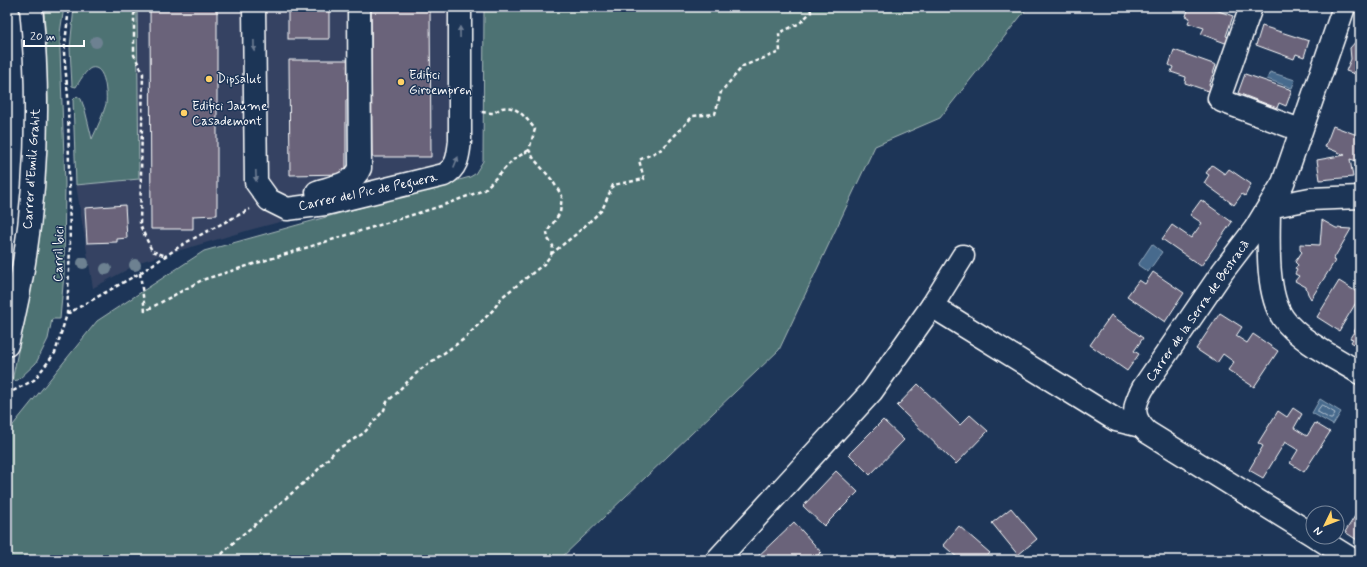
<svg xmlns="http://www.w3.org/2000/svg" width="1367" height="567" font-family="Mynerve,sans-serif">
  <rect width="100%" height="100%" fill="#1d3557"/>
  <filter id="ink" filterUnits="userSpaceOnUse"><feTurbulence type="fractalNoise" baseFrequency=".025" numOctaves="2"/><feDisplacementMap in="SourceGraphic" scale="8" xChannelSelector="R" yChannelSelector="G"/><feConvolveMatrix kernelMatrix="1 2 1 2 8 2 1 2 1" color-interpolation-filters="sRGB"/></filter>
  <g filter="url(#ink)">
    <g fill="#344362">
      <path d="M 137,7 L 464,7 L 465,165 L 345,205 L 253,229 L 143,261 L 93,288 L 76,185 L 139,179 Z"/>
      <path d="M 7,16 L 12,68 L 7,70 Z"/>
    </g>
    <g fill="#4e7273" stroke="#a6b8b9">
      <path d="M 44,7 L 64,7 L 60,33 L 60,51 L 65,183 L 64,274 L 60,319 L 52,319 L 48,339 L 36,363 L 18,380 L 12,381 L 33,277 L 42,212 L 48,99 Z"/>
      <path d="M 74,7 L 137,7 L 139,179 L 76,185 L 73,100 L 77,96 L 81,99 L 85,110 L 92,139 C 97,128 103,115 106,104 C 107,96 106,64 91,68 C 86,70 79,82 76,87 L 72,86 L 70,48 Z"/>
      <path d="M 484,7 L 1028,7 L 940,118 L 875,146 L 779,350 L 559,560 L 7,560 L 7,437 L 13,425 L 97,321 L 204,251 L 470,177 L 475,174 L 483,161 Z"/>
    </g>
    <g fill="#466a8d" stroke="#90a6bb">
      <path d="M 1270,72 L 1295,80 L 1292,88 L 1267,79 Z"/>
      <path d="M 1152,244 L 1162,252 L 1148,272 L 1138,265 Z"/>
      <path d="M 1320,399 L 1341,412 L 1333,425 L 1312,413 Z"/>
    </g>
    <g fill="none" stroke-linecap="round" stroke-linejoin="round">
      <path stroke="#b5c3d1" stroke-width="1" d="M 1322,405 L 1335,413 L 1332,419 L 1330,419 L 1318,412 L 1318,410 Z"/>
    </g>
    <g fill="#6a647a" stroke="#fff">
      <path d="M 150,7 L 217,7 L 217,215 L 193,216 L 193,229 L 151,229 Z"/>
      <rect x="288" y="7" width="41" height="32"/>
      <path d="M 371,7 L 430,7 L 431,157 L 372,157 Z"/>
      <path d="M 1189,7 L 1207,7 L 1233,16 L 1226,36 L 1230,38 L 1228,44 L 1201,34 L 1204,28 L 1188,23 L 1190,18 L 1186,16 Z"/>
      <path d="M 1262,26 L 1309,41 L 1304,57 L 1296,54 L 1294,59 L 1256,45 Z"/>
      <path d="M 1360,32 L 1360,73 L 1358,75 L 1346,71 L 1351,59 L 1350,48 L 1358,39 Z"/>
      <path d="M 1174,50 L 1216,65 L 1209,85 L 1213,87 L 1211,92 L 1185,83 L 1186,77 L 1171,72 L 1173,67 L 1169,65 Z"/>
      <path d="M 289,60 L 352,60 L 352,100 L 346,100 L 346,174 L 290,175 Z"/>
      <path d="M 1245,74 L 1292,90 L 1286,106 L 1279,103 L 1277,108 L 1238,93 Z"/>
      <path d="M 1333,126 L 1360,136 L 1360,162 L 1350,159 L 1353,177 L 1320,180 L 1317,160 L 1345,155 L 1325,147 Z"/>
      <path d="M 1212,165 L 1225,174 L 1229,169 L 1251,184 L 1245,196 L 1242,194 L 1234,205 L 1204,183 L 1209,175 L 1206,173 Z"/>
      <path d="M 1201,200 L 1232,222 L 1201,266 L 1162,239 L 1172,225 L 1191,238 L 1202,223 L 1190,215 Z"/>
      <path d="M 125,205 L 127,238 L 117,239 L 117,242 L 87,243 L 85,208 Z"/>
      <path d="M 1322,220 L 1336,228 L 1351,229 L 1333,260 L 1335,261 L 1311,299 L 1308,294 L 1306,287 L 1295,281 L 1299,276 L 1295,274 L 1297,270 L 1295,269 L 1298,265 L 1295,262 L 1302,252 L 1300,250 L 1300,244 L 1320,245 Z"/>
      <path d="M 1153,272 L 1184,293 L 1165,322 L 1127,296 L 1139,280 L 1145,284 Z"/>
      <path d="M 1339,281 L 1360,294 L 1360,296 L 1339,331 L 1317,317 Z"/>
      <path d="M 1220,313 L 1242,327 L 1236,336 L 1247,343 L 1253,334 L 1278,351 L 1254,387 L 1228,370 L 1234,362 L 1223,354 L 1217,363 L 1196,349 Z"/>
      <path d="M 1111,315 L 1143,338 L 1134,351 L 1139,354 L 1127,371 L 1090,345 Z"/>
      <path d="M 1360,322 L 1360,348 L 1351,342 L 1353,339 L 1350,338 Z"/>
      <path d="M 918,384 L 960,425 L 970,415 L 988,431 L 956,464 L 897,406 Z"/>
      <path d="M 1293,408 L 1302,414 L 1294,428 L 1307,436 L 1315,423 L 1330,432 L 1304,472 L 1290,463 L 1298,450 L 1285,442 L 1263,478 L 1249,470 L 1263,446 L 1258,443 L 1278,411 L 1287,417 Z"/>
      <path d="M 883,420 L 904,440 L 870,475 L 849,454 Z"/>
      <path d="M 836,471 L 858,492 L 824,526 L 803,506 Z"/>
      <path d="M 1011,508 L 1037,539 L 1018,555 L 992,523 Z"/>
      <path d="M 1360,508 L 1360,542 L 1345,532 Z"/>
      <path d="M 794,522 L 821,552 L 813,560 L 754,560 Z"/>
      <path d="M 959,526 L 990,553 L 983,560 L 960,560 L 943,545 Z"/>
    </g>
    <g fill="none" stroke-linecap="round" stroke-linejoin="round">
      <g stroke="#fff" stroke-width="25">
        <g id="minor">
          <path d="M 254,7 L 256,182 L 269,200 L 287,209 L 325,204 L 444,175 C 458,167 458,156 460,141 L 460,7"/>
          <path d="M 1251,7 L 1219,98 L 1222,101 L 1300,130"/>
          <path d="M 317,192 C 332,187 354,184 360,168 L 359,7"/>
          <path d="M 1360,197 L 1310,199 L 1269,207 C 1269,237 1265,292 1283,318 C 1298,340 1337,359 1360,373"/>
          <path d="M 932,306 L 1116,420 L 1141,426"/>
          <path d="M 1313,535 L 1147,432 C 1131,417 1133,406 1143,388 L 1223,271 L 1255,229 L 1283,183 L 1344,7"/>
          <path d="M 1316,537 L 1353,560"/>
          <path d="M 717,560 L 872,391 L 932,306 L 963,256"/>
        </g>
      </g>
      <g stroke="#fff" stroke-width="25">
        <path id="major" d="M 7,345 C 35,235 42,120 31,7"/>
      </g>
      <g stroke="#fff" stroke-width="2.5" stroke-dasharray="4 3" stroke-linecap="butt">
        <path d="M 140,7 L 134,14 L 134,55 L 143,73 L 140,225 L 152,251 L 166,256"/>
        <path d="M 551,254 L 575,235 L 602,210 L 613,185 L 644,179 L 639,160 L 662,149 L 693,116 L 715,114 L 721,92 L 743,66 L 780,52 L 779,33 L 800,23 L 811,12 L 810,7"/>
        <path d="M 140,273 L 145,311 L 202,280 L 441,206 L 484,190 L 513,160 L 529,150"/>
        <path d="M 67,314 L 140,273 L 185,243 L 250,209"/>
        <path d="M 13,391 L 34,380 L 55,353 L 67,314 L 70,248 L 68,96 L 64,53 L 69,7"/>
        <path d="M 218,560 L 219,557 L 237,539 L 257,523 L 313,475 L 336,450 L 364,433 L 384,410 L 387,402 L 398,392 L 401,388 L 421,369 L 464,339 L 493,310 L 502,297 L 544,264 L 551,255 L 553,246 L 548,239 L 547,232 L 560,213 L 562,196 L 552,180 L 534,159 L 529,150 L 535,129 C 527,119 516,104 502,108 C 499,109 496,112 493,113 C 490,113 484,112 480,112"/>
      </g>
      <use href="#minor" stroke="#1d3557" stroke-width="22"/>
      <use href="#major" stroke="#1d3557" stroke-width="22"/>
    </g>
    <g fill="#6d8191">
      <circle cx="96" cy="42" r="6"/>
      <circle cx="83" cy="263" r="6"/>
      <circle cx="135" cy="265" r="6"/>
      <circle cx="106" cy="269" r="6"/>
    </g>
    <defs><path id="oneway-solid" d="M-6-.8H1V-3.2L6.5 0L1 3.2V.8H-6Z"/></defs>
    <g fill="#6c7c92">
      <use href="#oneway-solid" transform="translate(460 32) rotate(-91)"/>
      <use href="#oneway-solid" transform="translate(254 46) rotate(89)"/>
      <use href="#oneway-solid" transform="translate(456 162) rotate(-68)"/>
      <use href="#oneway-solid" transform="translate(256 176) rotate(88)"/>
    </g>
  </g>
  <g fill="#ffd166" stroke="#1d3557" stroke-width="1.5">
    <circle cx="209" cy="79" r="4"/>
    <circle cx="401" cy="82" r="4"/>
    <circle cx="184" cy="113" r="4"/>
  </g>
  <g text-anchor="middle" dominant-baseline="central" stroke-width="3" stroke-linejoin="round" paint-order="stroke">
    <g font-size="13" fill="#fff" stroke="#1d3557" text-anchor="start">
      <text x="409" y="75">Edifici<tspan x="409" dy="15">Giroempren</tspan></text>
      <text x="217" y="79">Dipsalut</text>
      <text x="192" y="106">Edifici Jaume<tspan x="192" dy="15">Casademont</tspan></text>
    </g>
    <g font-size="13" fill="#fff" stroke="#1d3557">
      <text transform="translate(32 169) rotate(-86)">Carrer d'Emili Grahit</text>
      <text transform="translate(368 192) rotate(-12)">Carrer del Pic de Peguera</text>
      <text transform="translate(59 254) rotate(-89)">Carril bici</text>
      <text transform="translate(1198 311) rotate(-55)">Carrer de la Serra de Bestracà</text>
    </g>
  </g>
  <rect width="1367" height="567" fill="none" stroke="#1d3557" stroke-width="24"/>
  <rect x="12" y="12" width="1343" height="543" fill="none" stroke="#fff" stroke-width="1.5" filter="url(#ink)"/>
  <g transform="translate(1325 525) rotate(227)"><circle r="19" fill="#1d3557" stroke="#77869a"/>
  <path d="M0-3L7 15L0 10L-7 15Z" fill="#ffd166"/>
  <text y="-6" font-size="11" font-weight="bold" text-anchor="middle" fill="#ffffff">N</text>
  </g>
  <path d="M24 40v6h60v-6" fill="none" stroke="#ffffff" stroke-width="2"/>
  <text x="30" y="40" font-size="12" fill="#ffffff" stroke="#1d3557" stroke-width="3" paint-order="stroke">20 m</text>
</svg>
